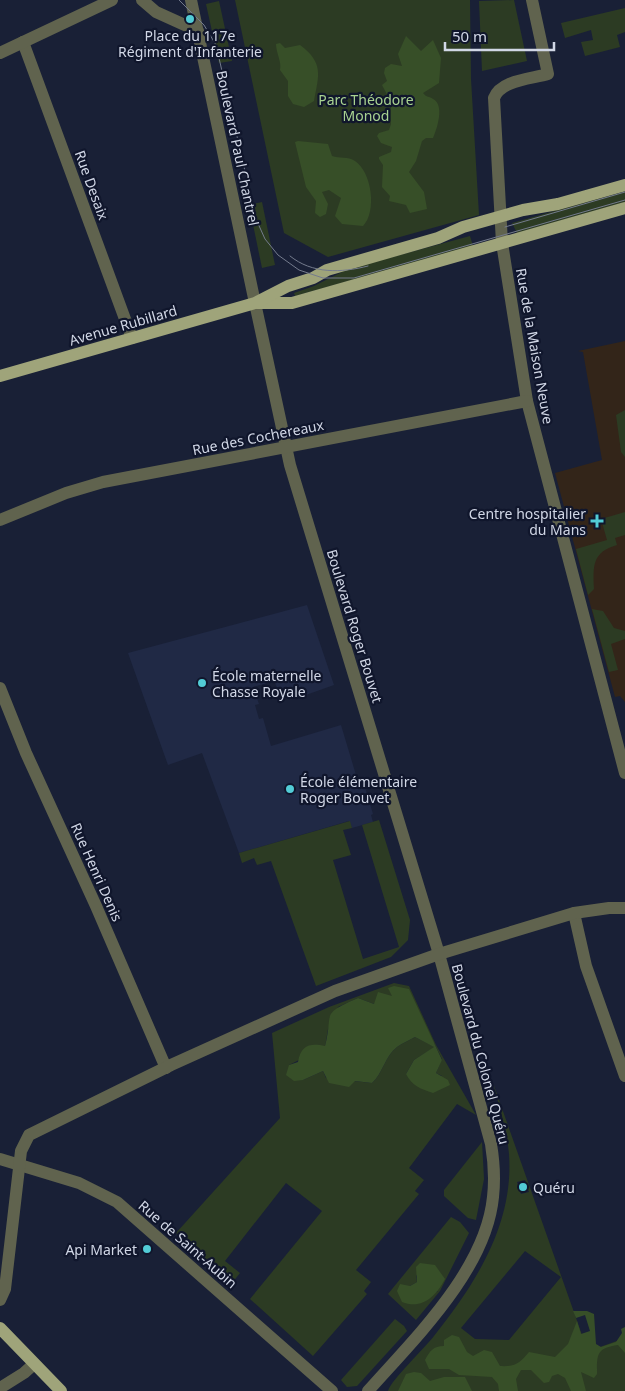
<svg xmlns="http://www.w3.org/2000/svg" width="625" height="1391" font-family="'Noto Sans',sans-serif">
  <rect width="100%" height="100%" fill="#192036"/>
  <path fill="#202945" d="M 307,605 L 334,685 L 303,696 L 279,692 L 274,681 L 253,687 L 259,704 L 255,705 L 259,719 L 263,718 L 271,746 L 341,725 L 359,785 L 364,784 L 373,814 L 371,815 L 373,822 L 352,828 L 349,821 L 239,853 L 202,753 L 168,765 L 128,653 Z"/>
  <path fill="#332519" d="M 625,341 L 625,702 L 620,696 L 615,697 L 555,473 L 602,460 L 583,352 L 578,351 Z"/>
  <g fill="#2c3b23" fill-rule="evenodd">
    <path d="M 235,0 L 470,0 L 471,79 L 479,215 L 328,257 L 284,233 Z"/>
    <path d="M 514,0 L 527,61 L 482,71 L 479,1 Z"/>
    <path d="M 219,1 L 232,61 L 219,63 L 206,4 Z"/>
    <path d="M 625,8 L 625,32 L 617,35 L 620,47 L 585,56 L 581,42 L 593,40 L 591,30 L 565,38 L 561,23 Z"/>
    <path d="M 625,191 L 625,202 L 517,233 L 512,223 Z"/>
    <path d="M 262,202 L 275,265 L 262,268 L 249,205 Z"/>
    <path d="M 470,236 L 473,246 L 295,296 L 294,293 L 314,286 L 348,269 Z"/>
    <path d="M 625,410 L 625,457 L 621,452 L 616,415 Z"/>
    <path d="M 625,512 L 625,535 L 615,538 L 617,545 C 592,552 593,566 594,589 L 588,595 L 576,549 L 607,540 L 601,519 Z"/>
    <path d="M 592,609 L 603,611 L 614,628 L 625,631 L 625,639 L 611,644 L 618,670 L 609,672 Z"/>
    <path d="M 379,820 L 410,920 L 408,940 L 391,957 L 316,986 L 271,861 L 257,865 L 254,858 L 242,863 L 239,853 L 350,821 L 352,828 L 343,830 L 351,855 L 333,860 L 363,959 L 399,947 L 362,825 Z"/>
    <path d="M 394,983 L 409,986 L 436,1045 L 476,1115 L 457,1104 L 409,1168 L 424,1180 L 415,1191 L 419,1194 L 356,1270 L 371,1282 L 364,1291 L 367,1294 L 313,1356 L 250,1299 L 322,1211 L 286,1183 L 225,1261 L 240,1273 L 232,1283 L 176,1233 L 280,1118 L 272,1033 L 329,1007 ZM 392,996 L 434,1043 L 442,1059 L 436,1073 L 442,1076 L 406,1074 L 414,1060 L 435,1047 L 415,1037 C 410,1040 402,1043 397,1047 C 385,1056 383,1073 372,1083 L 326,1078 L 323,1071 L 303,1080 L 289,1065 L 325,1047 L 328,1029 L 338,1007 L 358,998 L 374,1004 Z"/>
    <path d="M 493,1083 L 587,1349 L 589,1351 L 625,1338 L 625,1391 L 388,1391 C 391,1380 425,1348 434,1336 C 476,1283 514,1224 509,1154 C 507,1130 499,1106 493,1083 ZM 525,1180 L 529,1192 L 521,1194 L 517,1182 ZM 525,1251 L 561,1277 L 509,1340 L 475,1339 L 461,1328 Z"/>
    <path d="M 482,1142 L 484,1179 L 476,1220 L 468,1218 L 444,1196 L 444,1190 Z"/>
    <path d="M 451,1217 L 460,1222 L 469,1233 L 440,1291 L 416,1320 L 388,1294 ZM 416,1275 L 438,1292 L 410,1286 L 417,1282 Z"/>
    <path d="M 395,1319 L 404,1326 L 407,1331 L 357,1386 L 347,1387 L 341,1380 Z"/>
  </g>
  <g fill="#374f28">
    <path d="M 406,36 L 421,51 L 433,40 L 441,58 L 439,83 L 423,93 C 427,98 429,96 433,99 C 445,105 437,129 433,138 L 426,138 L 422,141 L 416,161 L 409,172 L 424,192 L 427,209 L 410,213 L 406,205 L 389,201 L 390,196 L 382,187 L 383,165 L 379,159 L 379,157 L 391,152 L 392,147 L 381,143 L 377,136 L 379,133 L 389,130 L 391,124 L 391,102 L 382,85 L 387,81 L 384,73 L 385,68 L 391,64 L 402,66 L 398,54 Z"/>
    <path d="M 280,43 L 285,48 L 300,45 C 324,63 319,75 314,101 L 304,107 L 293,104 L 288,96 L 288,81 L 280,70 C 282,62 276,53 276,44 Z"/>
    <path d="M 298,141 L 328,144 L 332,156 C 339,159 348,156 355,161 C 372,172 377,212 363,226 L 342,224 L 335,216 L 341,198 L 329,190 L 322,192 L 328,204 L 326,214 L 320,217 L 315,213 L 316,201 L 306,187 L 295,142 Z"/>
    <path d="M 394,986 L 409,989 L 442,1060 L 436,1073 L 448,1080 L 450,1085 L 433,1093 C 421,1089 412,1086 406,1074 L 414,1060 L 434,1047 L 415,1037 C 410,1040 402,1043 397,1047 C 385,1056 383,1073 372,1083 L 355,1081 L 349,1087 L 329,1083 L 323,1071 L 303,1080 L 294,1081 L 286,1075 L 289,1065 L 298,1062 C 301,1045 310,1043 325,1046 C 334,1012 319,1015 358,998 L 374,1004 L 378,992 L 392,996 L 388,988 Z"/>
    <path d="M 420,1263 L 435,1265 L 445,1279 C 436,1296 422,1310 402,1302 L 397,1291 L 400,1284 L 410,1286 L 417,1282 L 416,1267 Z"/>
    <path d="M 573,1311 L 587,1311 L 594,1314 L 596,1344 L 601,1347 L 616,1342 L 622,1333 L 621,1329 L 625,1327 L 625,1353 L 618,1345 C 596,1348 597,1355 597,1374 L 594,1378 L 581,1372 L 586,1391 L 571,1391 L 565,1378 L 558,1374 L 552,1376 L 549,1382 L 544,1383 L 531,1370 L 521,1370 L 516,1379 L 518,1391 L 499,1391 L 498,1384 L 492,1377 L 459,1375 L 449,1369 L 429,1369 L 425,1360 C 430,1351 433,1346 444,1346 L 444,1340 L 452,1335 L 459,1337 L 467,1352 L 473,1356 L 484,1350 L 492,1352 L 500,1366 C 515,1367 520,1363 529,1352 L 555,1357 L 568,1344 L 577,1321 L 581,1334 L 590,1331 L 585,1315 L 576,1318 Z"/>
    <path d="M 414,1372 L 421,1373 L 430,1381 L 444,1377 L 465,1377 L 472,1391 L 398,1391 L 406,1374 Z"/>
  </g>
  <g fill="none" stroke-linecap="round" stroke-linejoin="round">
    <g stroke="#60634e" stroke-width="12">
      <path d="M 142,0 L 156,12 L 198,31"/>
      <path d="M 532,0 L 548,74 C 531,79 501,80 494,98 L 502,243 L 527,401 L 625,773"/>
      <path d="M 23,42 L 132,338"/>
      <path d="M 0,53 L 112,0"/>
      <path d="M 255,303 L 290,465 L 439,954 L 491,1144 C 494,1162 495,1179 493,1197 C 486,1270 414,1339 368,1391"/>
      <path d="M 0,520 L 66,493 L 103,482 L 527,401"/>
      <path d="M 0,688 L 26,753 L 96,906 L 166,1068"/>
      <path d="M 574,913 L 586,966 L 625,1076"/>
      <path d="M 0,1159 L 79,1183 L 117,1202 L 332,1391"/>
      <path d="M 0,1300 L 5,1289 L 21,1151 L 29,1135 L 171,1065 L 335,991 L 439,954 L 574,913 L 609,908 L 625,908"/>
      <path d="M 0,1388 L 24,1373 L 34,1364"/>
    </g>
    <path stroke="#60634e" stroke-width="12" d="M 191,0 L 255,303"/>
    <g stroke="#9fa47a" stroke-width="12">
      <path d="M 257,303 L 292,303 L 625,208"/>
      <path d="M 0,376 L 255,303 L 288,286 L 313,278 L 327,270 L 438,238 L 463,227 L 523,210 L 558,204 L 625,185"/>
      <path d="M 0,1328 L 61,1391"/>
    </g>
    <g stroke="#747b8d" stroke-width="1">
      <path d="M 179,0 L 204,25 L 216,45 L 256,219 L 265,239 L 278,255 L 299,270 L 323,278 L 354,278 L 625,200"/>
      <path d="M 505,227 L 625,192"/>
      <path d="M 290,256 C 312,274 341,273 368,266"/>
    </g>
  </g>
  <g fill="#52ccd6" stroke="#10162c" stroke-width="2">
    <circle cx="190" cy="19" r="5"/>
    <path d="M594.5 513.5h5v5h5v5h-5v5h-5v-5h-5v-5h5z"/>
    <circle cx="202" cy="683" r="5"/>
    <circle cx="290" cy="789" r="5"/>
    <circle cx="523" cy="1187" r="5"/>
    <circle cx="147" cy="1249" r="5"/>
  </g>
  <g text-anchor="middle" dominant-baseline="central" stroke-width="4.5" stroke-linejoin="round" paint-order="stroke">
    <g font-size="14" fill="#d1d7e6" stroke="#10162c" text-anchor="start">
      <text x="190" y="35" text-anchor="middle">Place du 117e<tspan x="190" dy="16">Régiment d'Infanterie</tspan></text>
      <text x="586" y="513" text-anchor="end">Centre hospitalier<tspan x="586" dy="16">du Mans</tspan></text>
      <text x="212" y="675">École maternelle<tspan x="212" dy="16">Chasse Royale</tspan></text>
      <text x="300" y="781">École élémentaire<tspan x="300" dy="16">Roger Bouvet</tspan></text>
      <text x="533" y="1187">Quéru</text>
      <text x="137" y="1249" text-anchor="end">Api Market</text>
    </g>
    <g font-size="14" fill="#a9d391" stroke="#10162c">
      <text x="366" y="99">Parc Théodore<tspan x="366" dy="16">Monod</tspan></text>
    </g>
    <g font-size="14" fill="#d1d7e6" stroke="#10162c">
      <text transform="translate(238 148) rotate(78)">Boulevard Paul Chantrel</text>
      <text transform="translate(92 185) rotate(70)">Rue Desaix</text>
      <text transform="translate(123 325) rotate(-16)">Avenue Rubillard</text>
      <text transform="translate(535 346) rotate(80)">Rue de la Maison Neuve</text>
      <text transform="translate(258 437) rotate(-11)">Rue des Cochereaux</text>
      <text transform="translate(355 626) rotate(73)">Boulevard Roger Bouvet</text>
      <text transform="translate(97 872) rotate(66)">Rue Henri Denis</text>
      <text transform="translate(481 1054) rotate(75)">Boulevard du Colonel Quéru</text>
      <text transform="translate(188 1244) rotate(41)">Rue de Saint-Aubin</text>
    </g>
  </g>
  <path d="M445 42v8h109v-8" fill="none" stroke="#d1d7e6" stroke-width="2.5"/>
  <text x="452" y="42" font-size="15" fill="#d1d7e6" stroke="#10162c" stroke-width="4" paint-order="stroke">50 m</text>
</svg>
